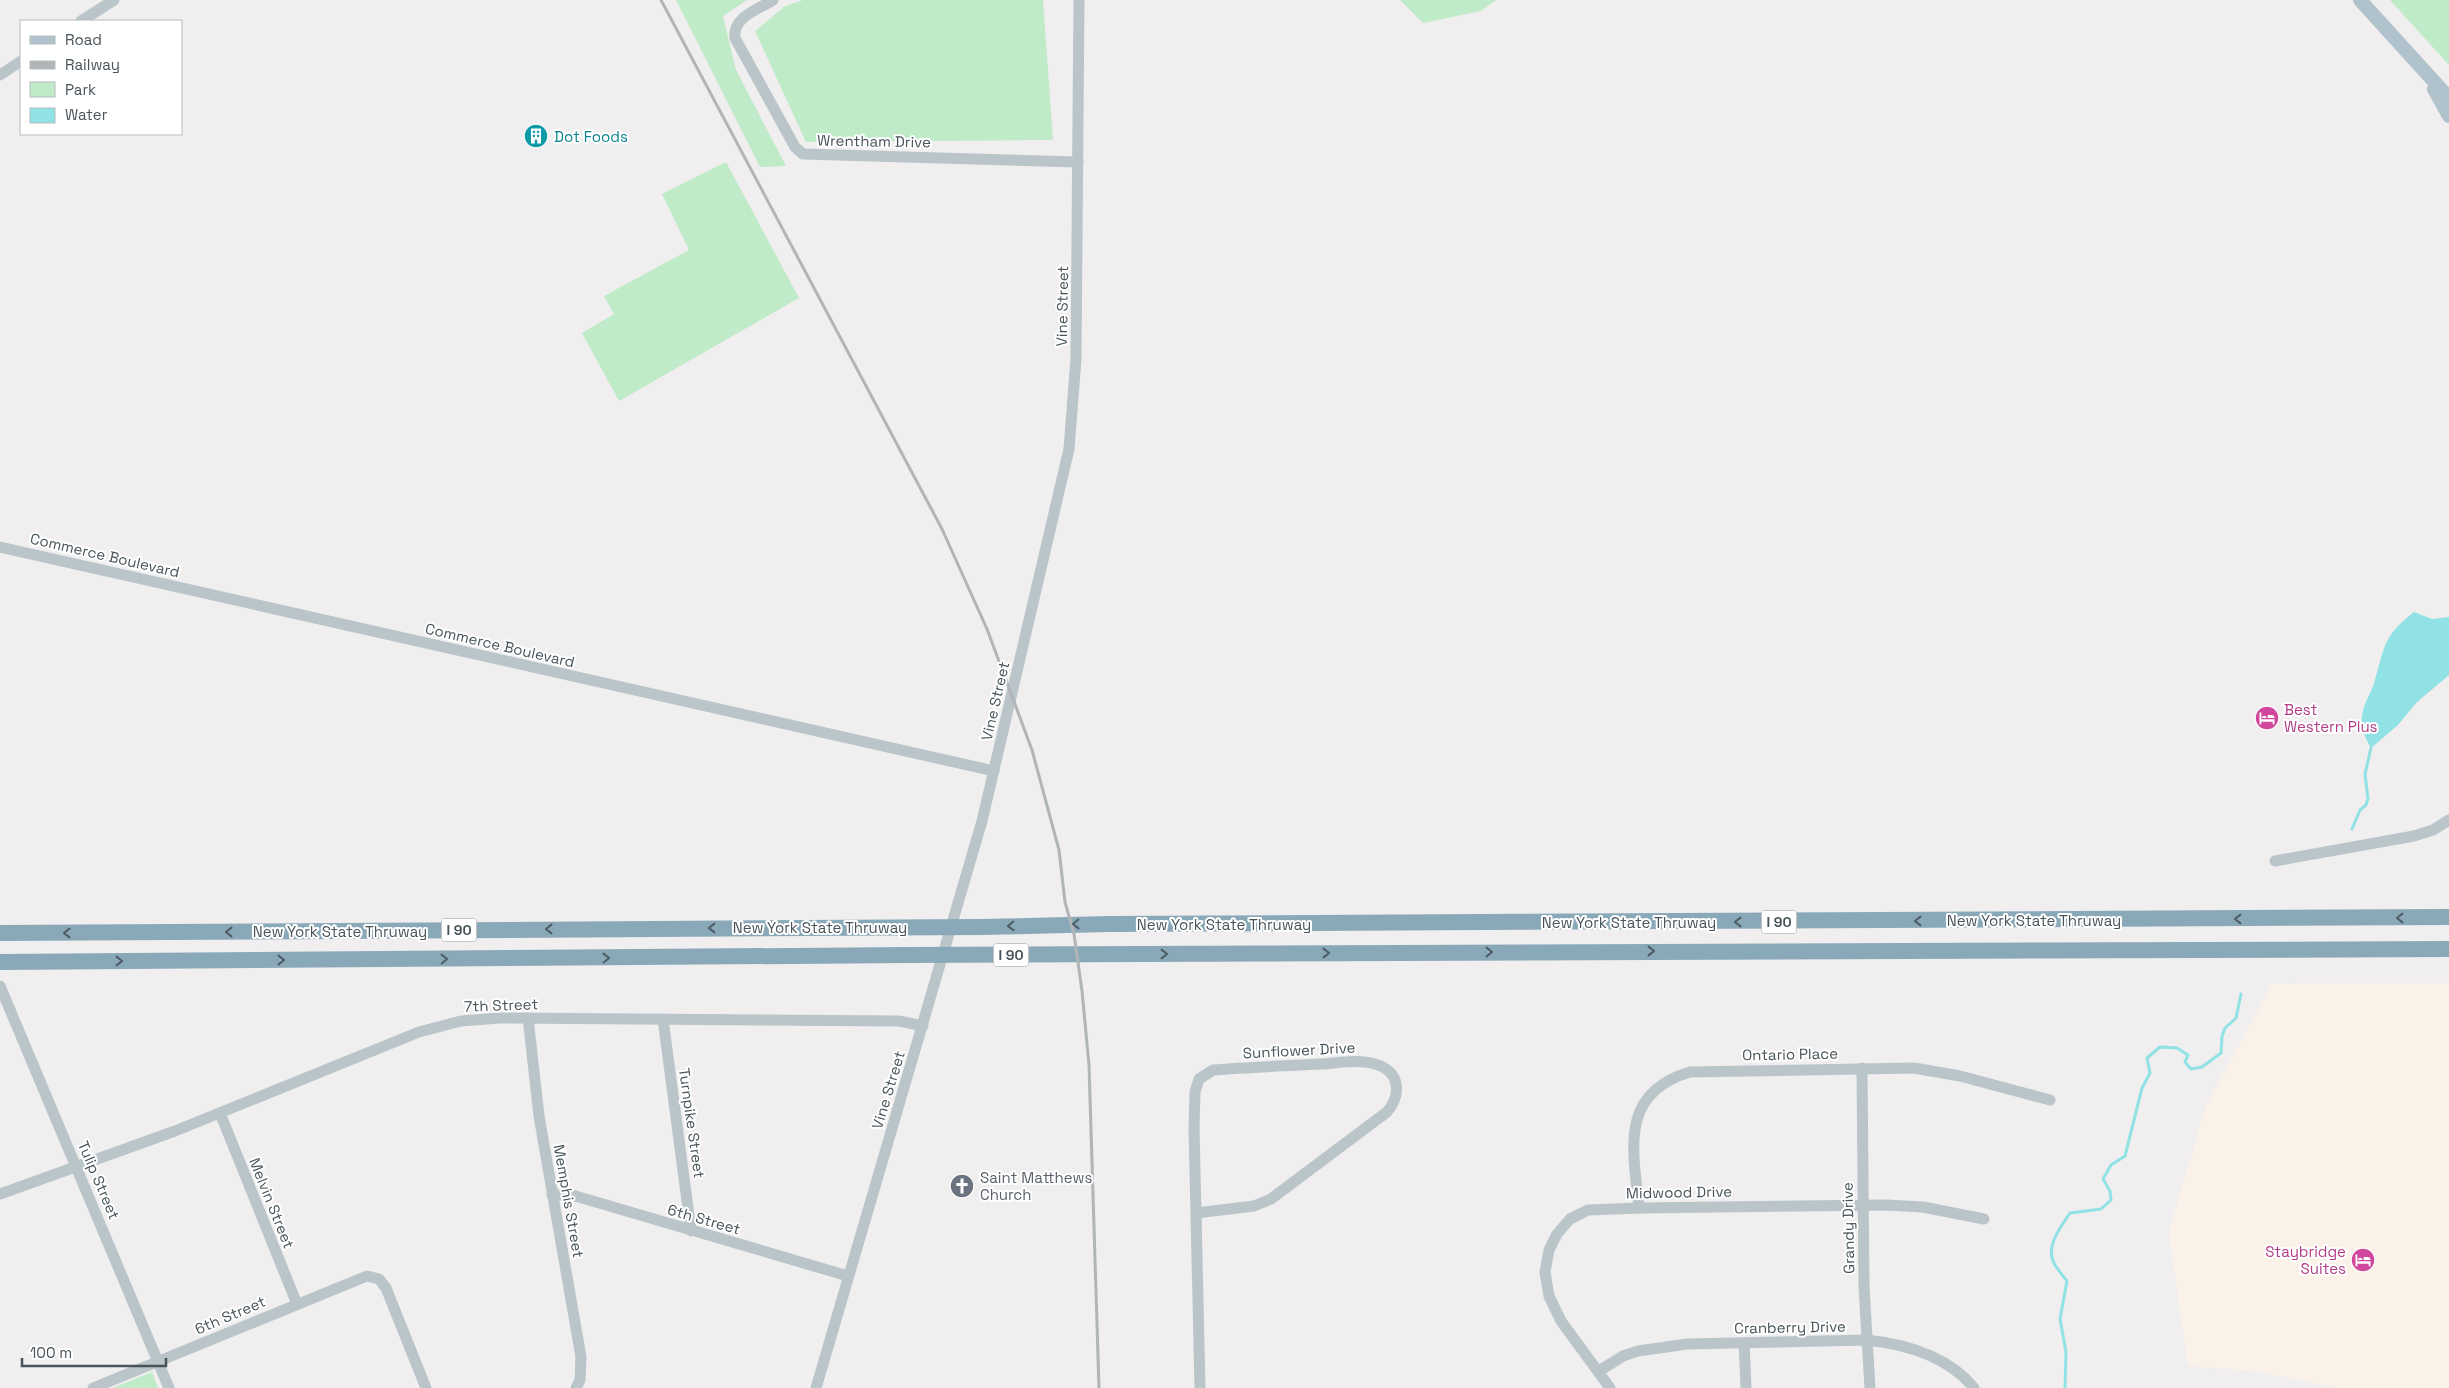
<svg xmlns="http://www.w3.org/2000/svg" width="2449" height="1388" font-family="'Space Grotesk',sans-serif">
  <rect width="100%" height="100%" fill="#f0eeee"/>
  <path fill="#faf2e8" d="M 2449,983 L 2449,1388 L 2339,1388 L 2255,1371 L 2188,1366 L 2169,1232 L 2206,1106 L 2272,984 Z"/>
  <g fill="#bfebc8">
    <path d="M 676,0 L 747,0 L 723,16 L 736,70 L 786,166 L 760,167 Z"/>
    <path d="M 803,0 L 1043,0 L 1053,140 L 806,142 L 755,31 L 785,6 Z"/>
    <path d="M 1400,0 L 1496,0 L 1481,11 L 1423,23 Z"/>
    <path d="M 2390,0 L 2449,0 L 2449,65 Z"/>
    <path d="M 726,162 L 799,298 L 619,401 L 582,333 L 614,314 L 604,296 L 689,250 L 662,194 Z"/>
    <path d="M 152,1372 L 158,1388 L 113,1388 Z"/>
  </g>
  <path fill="#90e2e4" d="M 2414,612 L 2432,619 L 2449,617 L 2449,675 L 2416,703 L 2398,725 L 2371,748 C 2368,742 2363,734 2362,727 C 2360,707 2369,699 2374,683 C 2385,647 2382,637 2414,612 Z"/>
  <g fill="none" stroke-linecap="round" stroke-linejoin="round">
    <g stroke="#90e2e4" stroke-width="3">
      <path d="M 2352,829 L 2360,810 L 2366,805 L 2368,799 L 2365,774 L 2371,748"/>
      <path d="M 2065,1388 L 2066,1352 L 2060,1319 L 2067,1281 C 2063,1276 2058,1270 2055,1265 C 2044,1247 2061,1227 2070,1213 L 2101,1209 L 2111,1200 L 2110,1191 L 2103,1179 L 2111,1165 L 2125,1156 L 2142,1088 L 2150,1073 L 2147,1058 L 2160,1047 L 2177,1048 L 2188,1055 L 2185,1062 L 2191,1069 L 2202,1067 L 2221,1053 L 2222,1036 L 2225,1028 L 2236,1018 L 2241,994"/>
    </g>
    <g stroke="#bac5ca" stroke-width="11">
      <path d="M 773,0 C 759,9 732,17 735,38 L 795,147 L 803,154 L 1078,162"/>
      <path d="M 81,21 L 114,0"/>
      <path d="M 0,75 L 21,61"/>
      <path d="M 0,547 L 994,771"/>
      <path d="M 2275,861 L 2414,836 L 2433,830 L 2449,820"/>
      <path d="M 0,986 L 169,1388"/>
      <path d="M 528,1018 L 539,1116 L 581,1357 L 580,1380 L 576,1388"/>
      <path d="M 663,1019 L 691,1231"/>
      <path d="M 1862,1068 L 1864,1287 L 1870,1388"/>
      <path d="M 220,1113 L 297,1304"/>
      <path d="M 0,1194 L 175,1131 L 419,1032 L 461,1021 L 500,1018 L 899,1021 L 923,1026"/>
      <path d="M 552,1195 L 572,1195 L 848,1276"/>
      <path d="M 1639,1208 C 1633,1149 1619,1093 1690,1072 L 1914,1068 L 1960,1076 L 2050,1100"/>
      <path d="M 1196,1213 L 1254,1206 L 1271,1199 L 1387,1112 C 1402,1094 1400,1071 1375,1064 C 1358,1059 1338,1063 1321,1064 C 1285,1066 1249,1067 1213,1070 L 1199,1079 L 1195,1092 L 1194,1128 L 1200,1388"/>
      <path d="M 1744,1343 L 1746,1388"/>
      <path d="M 1599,1371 L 1623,1356 L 1638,1351 L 1687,1344 L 1866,1340 C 1905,1344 1948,1356 1974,1388"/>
      <path d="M 93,1388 L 367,1276 L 379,1279 L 386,1288 L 426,1388"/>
      <path d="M 816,1388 L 982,821 L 1069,449 L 1076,359 L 1079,0"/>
      <path d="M 1610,1388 L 1561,1321 L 1549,1296 L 1545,1272 L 1549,1250 L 1557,1234 L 1570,1219 L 1588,1210 L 1639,1208 L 1886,1205 L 1923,1207 L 1984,1219"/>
    </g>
    <g stroke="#b0c2cb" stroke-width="14">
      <path d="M 2360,0 L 2449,98"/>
      <path d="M 2434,89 L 2449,116"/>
    </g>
    <g stroke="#89a9b9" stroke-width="16">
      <path d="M 0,933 L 981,927 L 1109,924 L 2449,917"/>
      <path d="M 0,962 L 908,955 L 2449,949"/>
    </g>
    <path stroke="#b1b5b8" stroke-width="3" d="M 661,0 L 942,529 L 987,629 L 1032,750 L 1059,850 L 1065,902 L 1074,934 L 1082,991 L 1089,1065 L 1099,1388"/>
  </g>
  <defs><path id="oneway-chevron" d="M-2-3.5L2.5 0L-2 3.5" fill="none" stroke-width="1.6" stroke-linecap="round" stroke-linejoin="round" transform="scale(1.25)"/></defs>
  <g stroke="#4e5c64">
    <use href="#oneway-chevron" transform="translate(2400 918) rotate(180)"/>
    <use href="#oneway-chevron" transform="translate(2238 919) rotate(180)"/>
    <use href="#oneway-chevron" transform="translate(1918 921) rotate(180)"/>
    <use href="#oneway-chevron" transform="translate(1738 922) rotate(180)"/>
    <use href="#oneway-chevron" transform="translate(1076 924) rotate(179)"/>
    <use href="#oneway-chevron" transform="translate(1011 926) rotate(178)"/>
    <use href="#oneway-chevron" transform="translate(712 928) rotate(180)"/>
    <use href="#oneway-chevron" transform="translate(549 929) rotate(180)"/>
    <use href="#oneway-chevron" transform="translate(229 932) rotate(180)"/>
    <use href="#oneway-chevron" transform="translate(67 933) rotate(180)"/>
    <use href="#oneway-chevron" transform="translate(1651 951)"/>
    <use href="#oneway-chevron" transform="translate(1489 952)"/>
    <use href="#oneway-chevron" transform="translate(1326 953)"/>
    <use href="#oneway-chevron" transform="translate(1164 954)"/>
    <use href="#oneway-chevron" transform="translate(606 958) rotate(-1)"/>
    <use href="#oneway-chevron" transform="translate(444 959) rotate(-1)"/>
    <use href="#oneway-chevron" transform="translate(281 960)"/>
    <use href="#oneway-chevron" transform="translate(119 961)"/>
  </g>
  <defs>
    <g id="building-disc" transform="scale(1.25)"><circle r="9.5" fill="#0f9aa8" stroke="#fff"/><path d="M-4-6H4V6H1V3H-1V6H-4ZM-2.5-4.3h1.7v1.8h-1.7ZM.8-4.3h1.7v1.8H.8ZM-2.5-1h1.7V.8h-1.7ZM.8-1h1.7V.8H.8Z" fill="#fff"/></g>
    <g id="hotel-disc" transform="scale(1.25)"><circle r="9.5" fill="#d1479c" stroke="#fff"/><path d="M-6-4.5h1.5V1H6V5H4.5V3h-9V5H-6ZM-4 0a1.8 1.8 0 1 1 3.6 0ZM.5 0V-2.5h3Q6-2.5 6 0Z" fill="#fff"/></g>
    <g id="church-disc" transform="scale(1.25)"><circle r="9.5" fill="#6b7280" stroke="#fff"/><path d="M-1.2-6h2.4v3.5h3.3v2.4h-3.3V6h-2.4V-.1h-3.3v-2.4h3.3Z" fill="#fff"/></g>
  </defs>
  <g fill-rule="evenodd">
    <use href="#building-disc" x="536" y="136"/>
    <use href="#hotel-disc" x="2267" y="718"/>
    <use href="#church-disc" x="962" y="1186"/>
    <use href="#hotel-disc" x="2363" y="1260"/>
  </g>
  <g text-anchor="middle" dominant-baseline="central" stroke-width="4" stroke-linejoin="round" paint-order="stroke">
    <g fill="#fff" stroke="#7f878c" stroke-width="1">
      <rect x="1761.5" y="910.5" width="35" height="23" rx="4"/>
      <rect x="441.5" y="918.5" width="35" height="23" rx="4"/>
      <rect x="993.5" y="943.5" width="35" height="23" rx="4"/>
    </g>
    <g font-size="14" font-weight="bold" fill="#48545a">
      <text x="1779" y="922">I 90</text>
      <text x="459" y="930">I 90</text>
      <text x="1011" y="955">I 90</text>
    </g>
    <g font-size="15" fill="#0d838f" stroke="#fff" text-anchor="start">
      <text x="554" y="136">Dot Foods</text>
    </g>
    <g font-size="15" fill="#48545a" stroke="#fff">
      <text transform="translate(874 141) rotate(1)">Wrentham Drive</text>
      <text transform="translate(1062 306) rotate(-89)">Vine Street</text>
      <text transform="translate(105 555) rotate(13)">Commerce Boulevard</text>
      <text transform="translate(500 645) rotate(13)">Commerce Boulevard</text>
      <text transform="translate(995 701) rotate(-77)">Vine Street</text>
      <text x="2034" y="920">New York State Thruway</text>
      <text x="1629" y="922">New York State Thruway</text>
      <text x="1224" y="924">New York State Thruway</text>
      <text x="820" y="927">New York State Thruway</text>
      <text x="340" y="931">New York State Thruway</text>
      <text transform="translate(501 1005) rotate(-2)">7th Street</text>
      <text transform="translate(1299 1050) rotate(-3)">Sunflower Drive</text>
      <text transform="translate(1790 1054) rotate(-1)">Ontario Place</text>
      <text transform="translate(888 1090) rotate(-73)">Vine Street</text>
      <text transform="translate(692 1123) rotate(82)">Turnpike Street</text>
      <text transform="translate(99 1180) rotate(67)">Tulip Street</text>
      <text transform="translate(1679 1192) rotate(-1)">Midwood Drive</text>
      <text transform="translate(569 1201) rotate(80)">Memphis Street</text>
      <text transform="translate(272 1203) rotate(68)">Melvin Street</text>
      <text transform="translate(704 1219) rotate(16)">6th Street</text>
      <text transform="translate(1848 1228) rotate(-91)">Grandy Drive</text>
      <text transform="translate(230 1315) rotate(-23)">6th Street</text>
      <text transform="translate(1790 1327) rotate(-1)">Cranberry Drive</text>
    </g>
    <g font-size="15" fill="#b23c85" stroke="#fff" text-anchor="start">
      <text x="2284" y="709">Best<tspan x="2284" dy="17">Western Plus</tspan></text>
      <text x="2346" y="1251" text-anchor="end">Staybridge<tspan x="2346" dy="17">Suites</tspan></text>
    </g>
    <g font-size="15" fill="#5b616d" stroke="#fff" text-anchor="start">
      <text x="980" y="1177">Saint Matthews<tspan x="980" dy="17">Church</tspan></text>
    </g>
  </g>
  <rect x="20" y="20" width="162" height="115" fill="#ffffff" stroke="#b6bbbd"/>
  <rect x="30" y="36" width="25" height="8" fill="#b0c2cb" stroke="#b6bbbd"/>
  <text x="65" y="45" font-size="15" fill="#48545a">Road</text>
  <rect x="30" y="61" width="25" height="8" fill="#b1b5b8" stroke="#b6bbbd"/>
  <text x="65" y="70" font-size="15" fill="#48545a">Railway</text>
  <rect x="30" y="82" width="25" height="15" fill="#bfebc8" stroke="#b6bbbd"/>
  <text x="65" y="95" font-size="15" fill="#48545a">Park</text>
  <rect x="30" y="108" width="25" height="15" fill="#90e2e4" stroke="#b6bbbd"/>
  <text x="65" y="120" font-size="15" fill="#48545a">Water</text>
  <path d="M22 1358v8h144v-8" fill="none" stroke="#48545a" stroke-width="2.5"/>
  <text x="30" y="1358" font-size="15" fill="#48545a" stroke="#ffffff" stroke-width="4" paint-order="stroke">100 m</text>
</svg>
